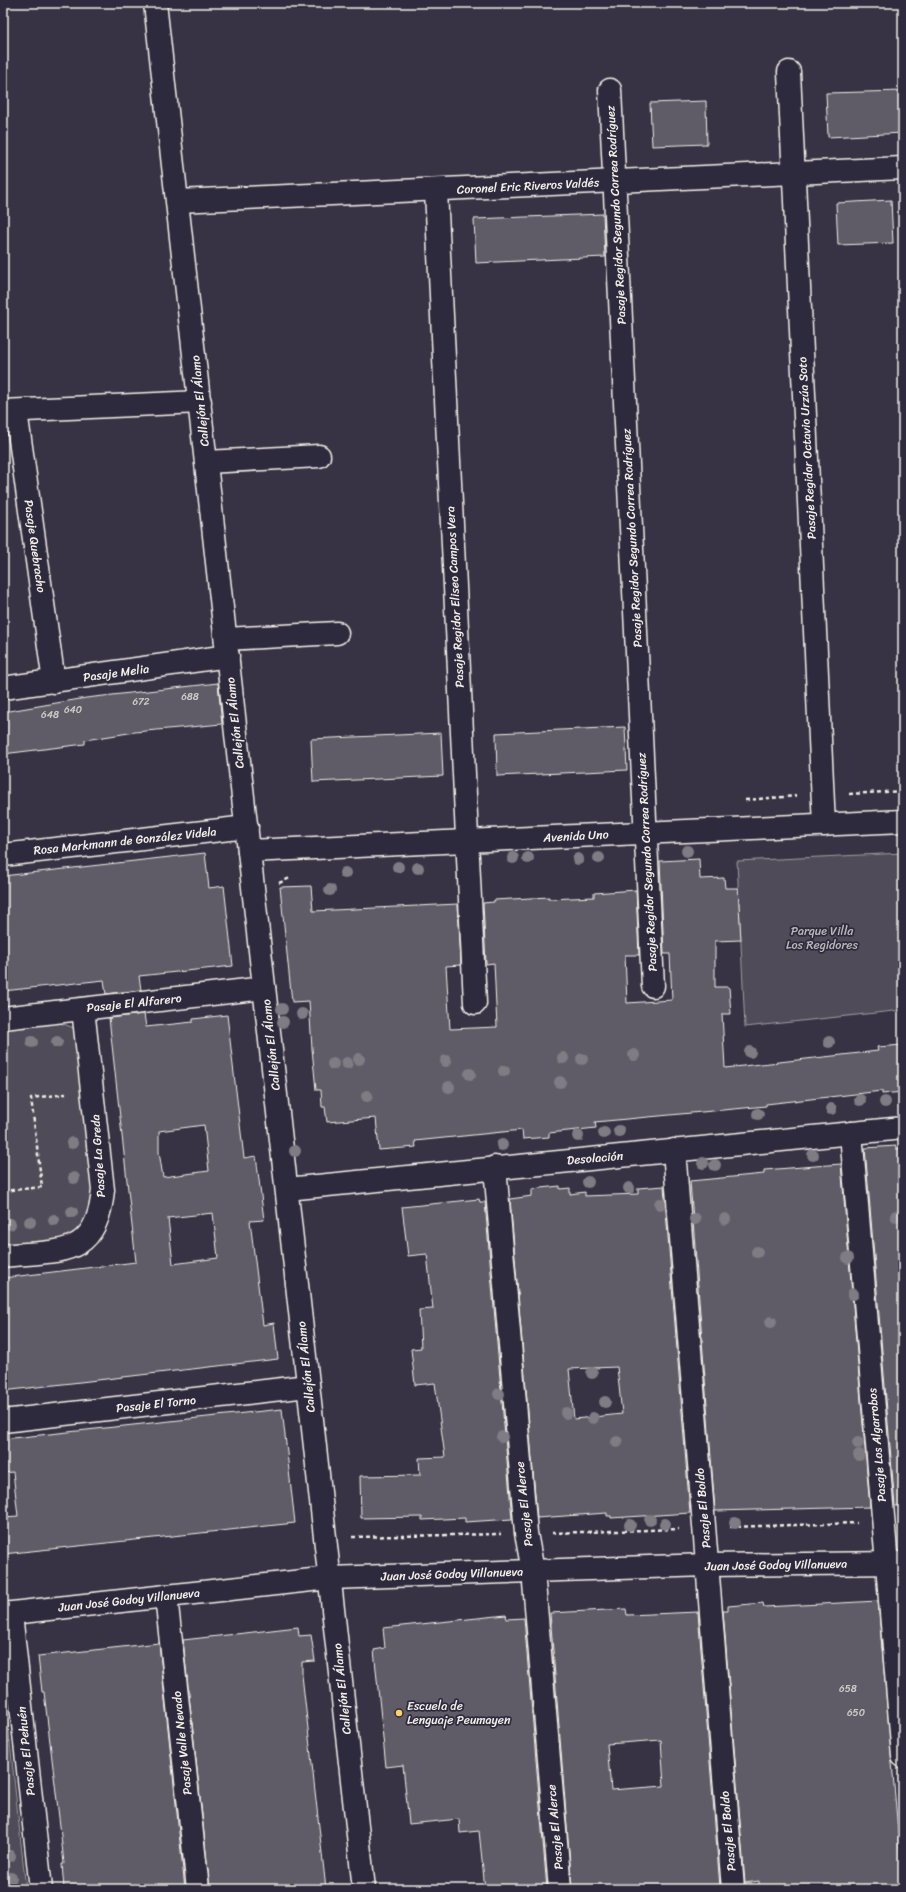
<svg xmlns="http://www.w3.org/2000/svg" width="906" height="1892" font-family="Sriracha,sans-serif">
  <rect width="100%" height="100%" fill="#373244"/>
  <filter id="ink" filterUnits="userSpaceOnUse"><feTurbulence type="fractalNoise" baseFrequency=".025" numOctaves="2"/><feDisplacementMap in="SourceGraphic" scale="8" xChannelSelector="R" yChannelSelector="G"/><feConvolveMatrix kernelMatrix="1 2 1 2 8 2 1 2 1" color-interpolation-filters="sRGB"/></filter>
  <g filter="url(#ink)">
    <g fill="#504b59" stroke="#a29ea0">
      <path d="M 903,853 L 903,1010 L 745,1027 L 737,861 Z"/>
      <path d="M 58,1022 L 74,1028 L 81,1044 L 97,1190 L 89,1225 L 65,1241 L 3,1248 L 3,1028 Z"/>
      <path d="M 3,1678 L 26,1889 L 3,1889 Z"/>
    </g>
    <g fill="#5f5c67" stroke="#f4f1e8" fill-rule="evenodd">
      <path d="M 903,91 L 903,133 L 828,137 L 826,93 Z"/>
      <path d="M 706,101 L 707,144 L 652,146 L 650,103 Z"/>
      <path d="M 891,200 L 893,243 L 838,245 L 836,203 Z"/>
      <path d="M 603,214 L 605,257 L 476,263 L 474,219 Z"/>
      <path d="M 218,683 L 222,724 L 135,732 L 85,740 L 85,744 L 3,754 L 3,712 L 86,698 Z"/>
      <path d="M 625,727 L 627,770 L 497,776 L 496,733 Z"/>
      <path d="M 441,733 L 443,776 L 313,782 L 311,739 Z"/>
      <path d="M 205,853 L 209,888 L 224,886 L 233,966 L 139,976 L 141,990 L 106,994 L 104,980 L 3,991 L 3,876 Z"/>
      <path d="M 699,859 L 700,879 L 724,878 L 725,888 L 738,888 L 741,940 L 715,941 L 715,987 L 729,987 L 731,1014 L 722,1014 L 725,1068 L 878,1051 L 877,1047 L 903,1045 L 903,1092 L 882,1094 L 882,1091 L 766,1104 L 766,1106 L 595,1122 L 596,1128 L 549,1133 L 549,1137 L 523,1139 L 522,1130 L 415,1141 L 416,1147 L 379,1150 L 376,1118 L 327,1122 L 325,1107 L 322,1107 L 321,1090 L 316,1090 L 312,1049 L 309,1001 L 292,1002 L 280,887 L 311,886 L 313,911 L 458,904 L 461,965 L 446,966 L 450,1029 L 497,1027 L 494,963 L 486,964 L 483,903 L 494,902 L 494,900 L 549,897 L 549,899 L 594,897 L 594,893 L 636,890 L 639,955 L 625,955 L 627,1003 L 672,1000 L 670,954 L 664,954 L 660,861 Z"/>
      <path d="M 144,1014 L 146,1027 L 193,1022 L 193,1019 L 227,1015 L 244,1158 L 256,1156 L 264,1220 L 250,1221 L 263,1325 L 274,1323 L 278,1359 L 3,1391 L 3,1278 L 136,1262 L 109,1018 ZM 204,1125 L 209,1171 L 163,1177 L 159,1152 L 159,1131 ZM 213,1213 L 218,1258 L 173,1264 L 168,1218 Z"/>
      <path d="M 896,1146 L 896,1149 L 903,1148 L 903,1506 L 895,1506 L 865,1148 Z"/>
      <path d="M 841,1164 L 870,1507 L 715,1511 L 690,1181 L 764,1174 L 764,1170 Z"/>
      <path d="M 560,1186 L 560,1189 L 570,1188 L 570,1194 L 585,1192 L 585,1196 L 638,1194 L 638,1188 L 664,1186 L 690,1513 L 611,1518 L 611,1516 L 607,1516 L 607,1513 L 537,1518 L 510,1199 L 532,1196 L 532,1189 ZM 617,1367 L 622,1414 L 574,1419 L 569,1369 Z"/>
      <path d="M 479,1199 L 480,1202 L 485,1202 L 512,1519 L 465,1522 L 465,1518 L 422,1520 L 422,1517 L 361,1518 L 360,1476 L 420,1475 L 419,1458 L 445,1457 L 435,1383 L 415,1385 L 411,1349 L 421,1348 L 419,1310 L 433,1309 L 427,1254 L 408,1256 L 402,1207 Z"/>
      <path d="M 282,1409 L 295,1523 L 3,1554 L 3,1517 L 18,1516 L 13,1472 L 3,1473 L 3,1439 Z"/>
      <path d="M 878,1601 L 903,1889 L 759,1889 L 759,1881 L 745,1883 L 723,1611 L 728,1611 L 728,1606 L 763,1603 L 764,1607 Z"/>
      <path d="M 626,1609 L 627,1615 L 698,1612 L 720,1887 L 710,1889 L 572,1889 L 550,1613 ZM 661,1740 L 664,1786 L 611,1790 L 607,1744 Z"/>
      <path d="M 506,1615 L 507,1619 L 524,1618 L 547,1889 L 485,1889 L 479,1831 L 460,1833 L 459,1819 L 409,1824 L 403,1765 L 386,1767 L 374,1650 L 385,1648 L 383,1628 Z"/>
      <path d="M 298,1627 L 299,1636 L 311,1635 L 315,1661 L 302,1662 L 302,1675 L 326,1889 L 210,1889 L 183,1640 Z"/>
      <path d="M 159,1643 L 185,1889 L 64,1889 L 62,1864 L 64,1864 L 60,1826 L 44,1692 L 42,1692 L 38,1656 Z"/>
    </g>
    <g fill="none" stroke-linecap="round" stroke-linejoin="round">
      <g stroke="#f4f1e8" stroke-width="25">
        <g id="street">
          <path d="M 155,3 L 364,1889"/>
          <path d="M 789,72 L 824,825"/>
          <path d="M 610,90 L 653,986"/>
          <path d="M 436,191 L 475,1003"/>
          <path d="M 178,201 L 903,168"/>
          <path d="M 3,411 L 200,402"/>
          <path d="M 16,411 L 54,682"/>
          <path d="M 207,462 L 319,456"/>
          <path d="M 226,639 L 337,633"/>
          <path d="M 3,688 L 228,656"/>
          <path d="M 249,851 L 903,821"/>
          <path d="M 3,855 L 247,827"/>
          <path d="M 3,1018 L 264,988"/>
          <path d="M 851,1133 L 903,1756"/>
          <path d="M 674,1150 L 733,1889"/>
          <path d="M 495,1167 L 526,1533 L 533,1571 L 560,1889"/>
          <path d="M 287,1189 L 903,1128"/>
          <path d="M 3,1256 C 59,1250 97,1259 103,1190 L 83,1009"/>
          <path d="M 3,1421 L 308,1386"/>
          <path d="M 166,1596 L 198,1889"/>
          <path d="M 3,1614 L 330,1578 L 707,1565 L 903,1563"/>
          <path d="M 11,1614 L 41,1889"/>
        </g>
      </g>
      <g stroke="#f4f1e8" stroke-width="2.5" stroke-dasharray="4 3" stroke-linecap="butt">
        <path d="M 849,794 L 903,791"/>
        <path d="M 745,800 L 796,796"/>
        <path d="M 279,883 L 290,878"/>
        <path d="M 3,1191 L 42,1187 L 31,1098 L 66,1094"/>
        <path d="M 730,1527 L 857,1523"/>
        <path d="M 552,1533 L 679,1529"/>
        <path d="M 352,1537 L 501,1534"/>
      </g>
      <use href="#street" stroke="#2f2a3d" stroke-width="22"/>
    </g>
    <g fill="#807b83">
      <circle cx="687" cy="851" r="6"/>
      <circle cx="513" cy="858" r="6"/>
      <circle cx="528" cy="858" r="6"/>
      <circle cx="599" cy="858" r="6"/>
      <circle cx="578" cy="859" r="6"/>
      <circle cx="398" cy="867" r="6"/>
      <circle cx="418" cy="868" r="6"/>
      <circle cx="345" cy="873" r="6"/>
      <circle cx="330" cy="890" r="6"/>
      <circle cx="282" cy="1009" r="6"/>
      <circle cx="302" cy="1014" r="6"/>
      <circle cx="283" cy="1022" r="6"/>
      <circle cx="32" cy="1042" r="6"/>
      <circle cx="57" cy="1042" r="6"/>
      <circle cx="829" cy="1042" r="6"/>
      <circle cx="750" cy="1052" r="6"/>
      <circle cx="634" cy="1055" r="6"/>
      <circle cx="563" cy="1058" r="6"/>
      <circle cx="359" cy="1059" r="6"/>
      <circle cx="582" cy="1059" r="6"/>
      <circle cx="446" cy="1061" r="6"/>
      <circle cx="347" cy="1063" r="6"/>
      <circle cx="333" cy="1064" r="6"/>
      <circle cx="504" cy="1071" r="6"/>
      <circle cx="470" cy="1074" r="6"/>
      <circle cx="560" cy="1082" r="6"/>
      <circle cx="449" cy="1087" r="6"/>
      <circle cx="367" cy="1096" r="6"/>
      <circle cx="860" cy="1100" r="6"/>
      <circle cx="885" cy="1102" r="6"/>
      <circle cx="831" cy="1109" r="6"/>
      <circle cx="758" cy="1114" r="6"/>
      <circle cx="619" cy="1131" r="6"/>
      <circle cx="604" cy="1133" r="6"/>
      <circle cx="578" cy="1136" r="6"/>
      <circle cx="72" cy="1143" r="6"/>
      <circle cx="502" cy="1145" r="6"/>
      <circle cx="295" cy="1151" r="6"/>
      <circle cx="813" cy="1155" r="6"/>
      <circle cx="703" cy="1163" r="6"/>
      <circle cx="715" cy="1165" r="6"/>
      <circle cx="74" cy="1178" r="6"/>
      <circle cx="588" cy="1182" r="6"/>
      <circle cx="629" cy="1188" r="6"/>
      <circle cx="660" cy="1204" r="6"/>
      <circle cx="72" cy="1212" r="6"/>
      <circle cx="896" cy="1216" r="6"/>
      <circle cx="695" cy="1219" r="6"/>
      <circle cx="725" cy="1219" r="6"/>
      <circle cx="54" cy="1220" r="6"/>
      <circle cx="30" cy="1222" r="6"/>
      <circle cx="10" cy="1224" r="6"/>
      <circle cx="757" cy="1252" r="6"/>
      <circle cx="848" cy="1258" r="6"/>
      <circle cx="853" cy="1294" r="6"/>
      <circle cx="771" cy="1322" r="6"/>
      <circle cx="592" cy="1373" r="6"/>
      <circle cx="499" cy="1394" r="6"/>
      <circle cx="605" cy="1402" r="6"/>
      <circle cx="566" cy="1413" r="6"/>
      <circle cx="593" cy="1418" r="6"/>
      <circle cx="502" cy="1437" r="6"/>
      <circle cx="617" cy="1442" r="6"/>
      <circle cx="858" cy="1443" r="6"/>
      <circle cx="859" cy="1455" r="6"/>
      <circle cx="650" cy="1520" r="6"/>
      <circle cx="735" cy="1523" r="6"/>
      <circle cx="665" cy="1524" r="6"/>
      <circle cx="630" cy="1525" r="6"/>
      <circle cx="10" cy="1856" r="6"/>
      <circle cx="11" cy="1878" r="6"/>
    </g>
  </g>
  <circle fill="#ffd166" stroke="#2f2a3d" stroke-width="1.5" cx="399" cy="1713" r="4"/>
  <g text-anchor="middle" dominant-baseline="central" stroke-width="3.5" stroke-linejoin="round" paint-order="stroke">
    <g font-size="10" fill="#cfccc8">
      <text x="190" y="697">688</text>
      <text x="141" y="702">672</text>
      <text x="73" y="710">640</text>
      <text x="50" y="715">648</text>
      <text x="848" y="1689">658</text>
      <text x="856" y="1713">650</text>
    </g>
    <g font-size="12" fill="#f4f1e8" stroke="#2f2a3d">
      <text transform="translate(528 186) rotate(-3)">Coronel Eric Riveros Valdés</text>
      <text transform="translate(616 215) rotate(-93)">Pasaje Regidor Segundo Correa Rodríguez</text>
      <text transform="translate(200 401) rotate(-96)">Callejón El Álamo</text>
      <text transform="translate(807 448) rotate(-93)">Pasaje Regidor Octavio Urzúa Soto</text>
      <text transform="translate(632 538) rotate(-93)">Pasaje Regidor Segundo Correa Rodríguez</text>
      <text transform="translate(35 546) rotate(82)">Pasaje Quebracho</text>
      <text transform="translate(455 597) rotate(-93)">Pasaje Regidor Eliseo Campos Vera</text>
      <text transform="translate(116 673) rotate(-8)">Pasaje Melia</text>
      <text transform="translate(235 723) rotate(-96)">Callejón El Álamo</text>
      <text transform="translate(576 836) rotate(-3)">Avenida Uno</text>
      <text transform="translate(125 841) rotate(-6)">Rosa Markmann de González Videla</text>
      <text transform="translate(647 862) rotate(-93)">Pasaje Regidor Segundo Correa Rodríguez</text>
      <text transform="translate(134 1003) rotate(-6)">Pasaje El Alfarero</text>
      <text transform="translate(271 1045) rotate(-96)">Callejón El Álamo</text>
      <text transform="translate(98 1156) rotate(-94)">Pasaje La Greda</text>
      <text transform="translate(595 1158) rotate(-5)">Desolación</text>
      <text transform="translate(306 1367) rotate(-96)">Callejón El Álamo</text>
      <text transform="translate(156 1404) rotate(-6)">Pasaje El Torno</text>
      <text transform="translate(877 1445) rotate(-95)">Pasaje Los Algarrobos</text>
      <text transform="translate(524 1504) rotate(-96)">Pasaje El Alerce</text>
      <text transform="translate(703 1508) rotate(-95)">Pasaje El Boldo</text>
      <text transform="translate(776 1565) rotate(-1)">Juan José Godoy Villanueva</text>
      <text transform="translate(452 1574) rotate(-2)">Juan José Godoy Villanueva</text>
      <text transform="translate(129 1600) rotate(-6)">Juan José Godoy Villanueva</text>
      <text transform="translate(342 1689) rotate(-96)">Callejón El Álamo</text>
      <text transform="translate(182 1743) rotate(-96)">Pasaje Valle Nevado</text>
      <text transform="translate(26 1751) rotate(-96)">Pasaje El Pehuén</text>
      <text transform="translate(555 1827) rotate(-95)">Pasaje El Alerce</text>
      <text transform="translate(728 1831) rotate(-95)">Pasaje El Boldo</text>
    </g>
    <g font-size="12" fill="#bbb7b6" stroke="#2f2a3d">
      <text x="822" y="931">Parque Villa<tspan x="822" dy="14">Los Regidores</tspan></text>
    </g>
    <g font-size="12" fill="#f4f1e8" stroke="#2f2a3d" text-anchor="start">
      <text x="407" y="1706">Escuela de<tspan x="407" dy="14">Lenguaje Peumayen</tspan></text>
    </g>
  </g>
  <rect width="906" height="1892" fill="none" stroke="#2f2a3d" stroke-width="16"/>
  <rect x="8" y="8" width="890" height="1876" fill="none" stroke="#f4f1e8" stroke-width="1.5" filter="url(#ink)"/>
</svg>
